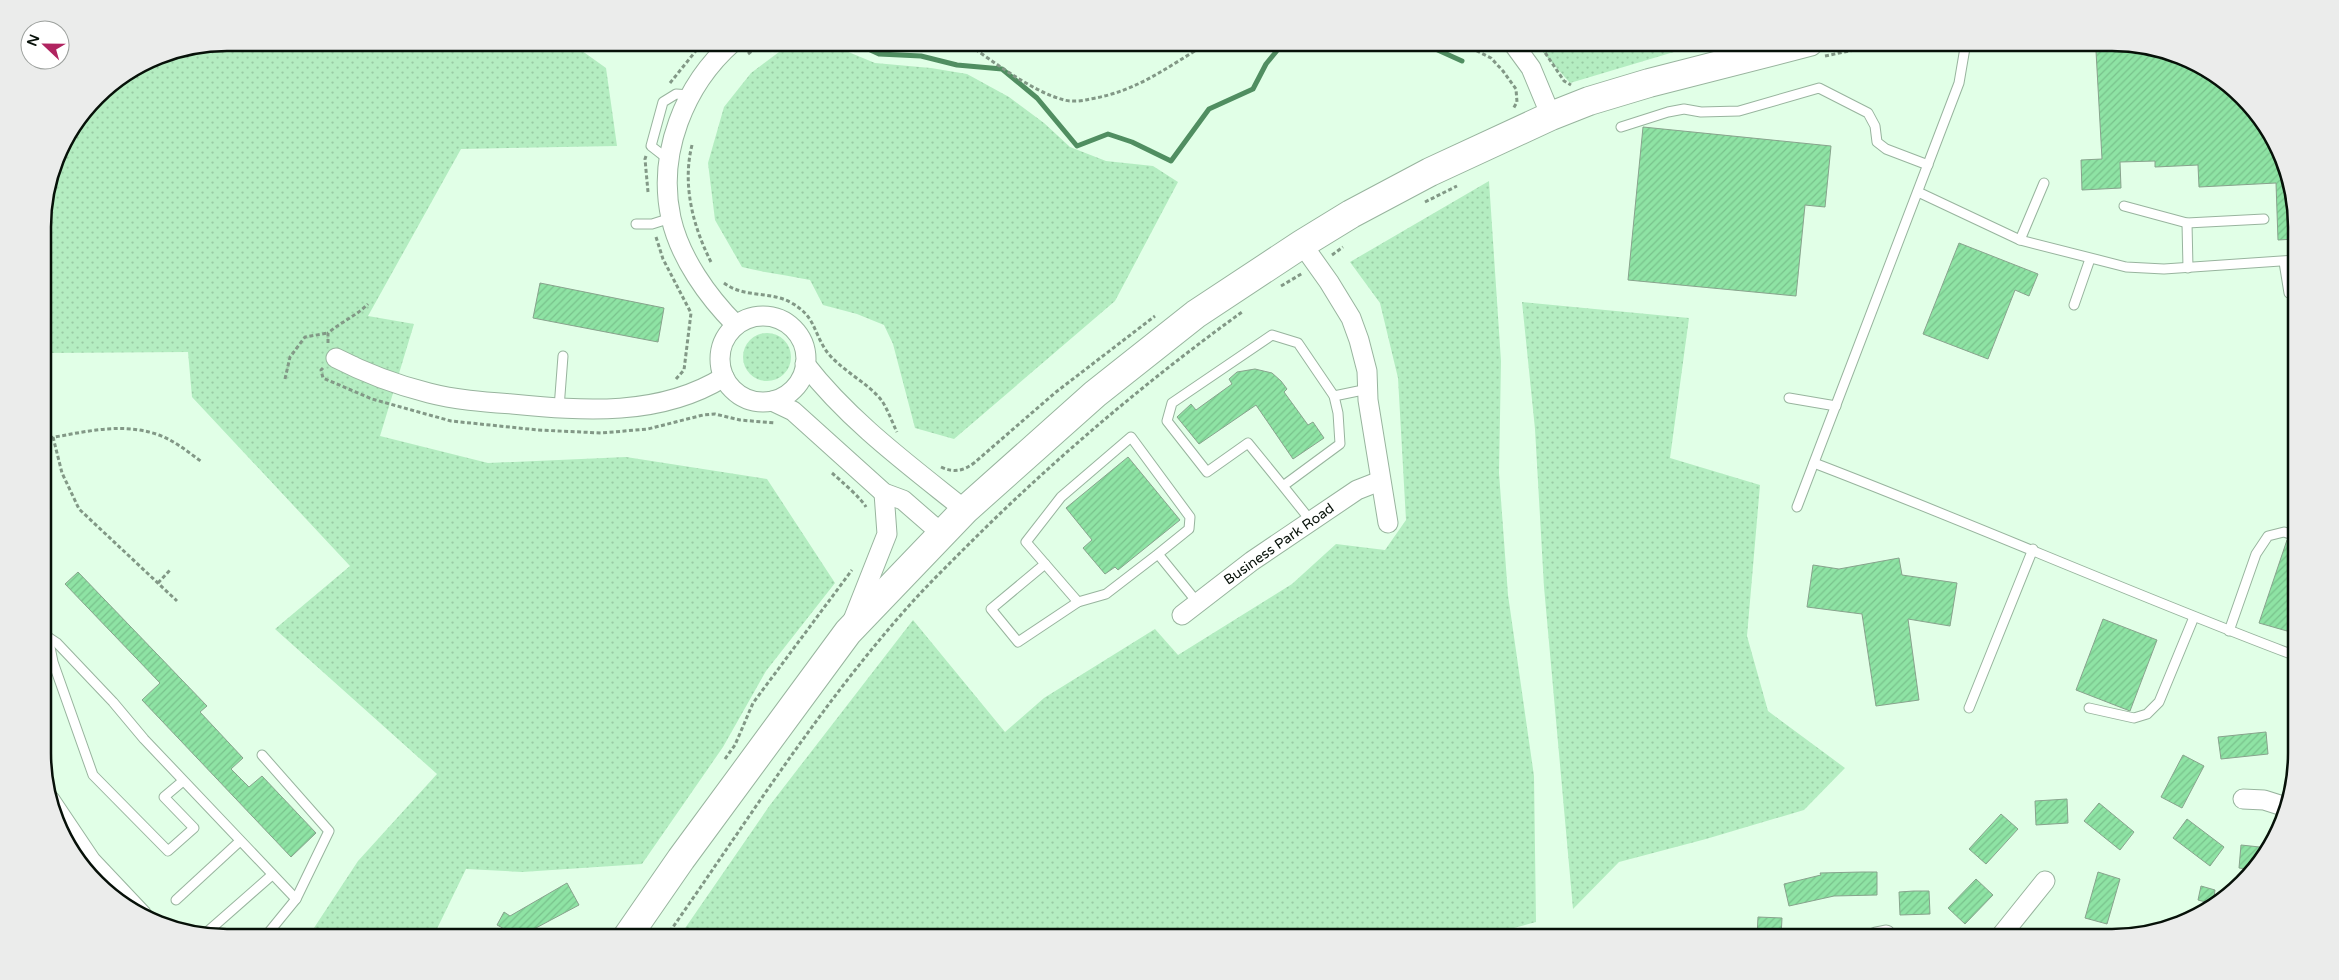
<svg xmlns="http://www.w3.org/2000/svg" width="2339" height="980" font-family="'Varela Round',sans-serif">
  <defs>
    <pattern id="grass-dots" width="8" height="8" patternUnits="userSpaceOnUse" patternTransform="scale(1.25)"><rect width="8" height="8" fill="#b4edc1"/><path d="M2 2h.1M6 6h.1" fill="none" stroke="#99caa4" stroke-width="1.8" stroke-linecap="round"/></pattern>
    <pattern id="building-hatch" width="6" height="6" patternUnits="userSpaceOnUse" patternTransform="scale(1.25)"><rect width="6" height="6" fill="#8ee3a4"/><path d="M-1 1l2-2M0 6l6-6M5 7l2-2" fill="none" stroke="#79c28c"/></pattern>
  </defs>
  <rect width="100%" height="100%" fill="#e1ffe7"/>
  <g fill="url(#grass-dots)">
    <path d="M 227,42 L 571,43 L 606,68 L 617,146 L 461,149 L 368,316 L 414,324 L 380,436 L 488,463 L 626,457 L 767,479 L 835,583 L 766,671 L 723,747 L 642,864 L 522,872 L 466,869 L 433,937 L 308,937 L 358,861 L 437,774 L 275,629 L 350,566 L 192,397 L 188,352 L 43,353 L 43,214 L 62,145 L 105,88 L 156,56 Z"/>
    <path d="M 803,43 L 841,49 L 875,63 L 931,68 L 967,74 L 1009,97 L 1044,123 L 1070,147 L 1106,161 L 1153,166 L 1178,182 L 1115,301 L 954,439 L 915,428 L 893,344 L 884,325 L 857,314 L 823,305 L 810,280 C 787,275 765,273 742,267 L 715,220 L 708,163 L 724,107 L 751,73 L 791,43 Z"/>
    <path d="M 1535,43 L 1704,43 L 1570,83 Z"/>
    <path d="M 1489,181 L 1501,361 L 1499,473 L 1508,595 L 1534,776 L 1536,922 L 1480,937 L 679,937 L 770,805 L 913,620 L 1005,732 L 1044,698 L 1155,629 L 1178,655 L 1292,584 L 1336,544 L 1385,550 L 1406,520 L 1398,378 L 1380,303 L 1350,262 Z"/>
    <path d="M 1522,302 L 1689,318 L 1670,458 L 1760,485 L 1747,636 L 1768,711 L 1845,768 L 1804,810 L 1706,839 L 1619,862 L 1573,909 L 1544,587 L 1535,429 Z"/>
    <circle cx="767" cy="357" r="24"/>
  </g>
  <g fill="none" stroke-linecap="round" stroke-linejoin="round">
    <g stroke="#508e61" stroke-width="5">
      <path d="M 853,42 L 879,54 L 921,56 L 957,65 L 1002,69 L 1037,98 L 1077,146 L 1108,134 L 1132,142 L 1171,161 L 1209,109 L 1253,89 L 1266,64 L 1284,42"/>
      <path d="M 1420,42 L 1462,61"/>
    </g>
  </g>
  <g fill="url(#building-hatch)" stroke="#88a38d">
    <path d="M 2144,49 L 2182,56 L 2224,80 L 2258,114 L 2282,156 L 2295,203 L 2295,239 L 2278,240 L 2276,183 L 2199,187 L 2198,165 L 2155,167 L 2155,161 L 2120,162 L 2121,188 L 2082,190 L 2081,160 L 2102,159 L 2096,51 Z"/>
    <path d="M 1643,127 L 1831,146 L 1825,207 L 1805,205 L 1796,296 L 1628,280 Z"/>
    <path d="M 1959,243 L 2038,274 L 2029,296 L 2015,290 L 1988,359 L 1923,334 Z"/>
    <path d="M 540,283 L 664,308 L 658,342 L 533,318 Z"/>
    <path d="M 1255,369 L 1272,373 L 1281,381 L 1287,389 L 1284,392 L 1308,425 L 1313,422 L 1324,438 L 1293,459 L 1256,405 L 1199,444 L 1177,417 L 1191,404 L 1196,410 L 1232,384 L 1229,379 L 1237,372 Z"/>
    <path d="M 1128,457 L 1180,520 L 1118,570 L 1115,567 L 1105,574 L 1083,548 L 1092,540 L 1066,508 Z"/>
    <path d="M 2287,540 L 2296,542 L 2296,628 L 2289,626 L 2287,631 L 2259,623 Z"/>
    <path d="M 1899,558 L 1902,575 L 1957,583 L 1950,626 L 1908,619 L 1919,700 L 1876,706 L 1862,614 L 1807,607 L 1813,565 L 1839,569 Z"/>
    <path d="M 78,572 L 207,706 L 200,712 L 243,758 L 231,769 L 249,787 L 262,776 L 316,833 L 291,857 L 142,700 L 160,683 L 65,584 Z"/>
    <path d="M 2103,619 L 2157,640 L 2130,711 L 2076,690 Z"/>
    <path d="M 2266,732 L 2268,754 L 2221,759 L 2218,737 Z"/>
    <path d="M 2183,755 L 2204,766 L 2182,808 L 2161,797 Z"/>
    <path d="M 2067,799 L 2068,823 L 2036,825 L 2035,801 Z"/>
    <path d="M 2099,803 L 2134,832 L 2120,850 L 2084,821 Z"/>
    <path d="M 2001,814 L 2018,829 L 1986,864 L 1969,849 Z"/>
    <path d="M 2187,819 L 2224,847 L 2210,866 L 2173,838 Z"/>
    <path d="M 2241,845 L 2269,848 L 2254,870 L 2239,868 Z"/>
    <path d="M 1862,872 L 1877,872 L 1877,895 L 1834,896 L 1789,906 L 1784,884 L 1821,875 L 1820,873 Z"/>
    <path d="M 2098,872 L 2120,879 L 2107,924 L 2085,918 Z"/>
    <path d="M 1976,879 L 1993,895 L 1965,924 L 1948,908 Z"/>
    <path d="M 567,883 L 579,905 L 519,937 L 497,925 L 504,912 L 510,916 Z"/>
    <path d="M 2201,886 L 2215,890 L 2213,904 L 2198,900 Z"/>
    <path d="M 1914,891 L 1929,891 L 1930,914 L 1900,915 L 1899,892 Z"/>
    <path d="M 1758,917 L 1782,918 L 1781,937 L 1757,937 Z"/>
  </g>
  <g fill="none" stroke-linecap="round" stroke-linejoin="round">
    <g stroke="#98b49e" stroke-width="11">
      <g id="lane">
        <path d="M 1621,127 L 1668,112 L 1684,109 L 1701,112 L 1739,111 L 1819,88 L 1868,113 L 1875,126 L 1877,142 L 1886,149 L 1928,165"/>
        <path d="M 669,160 L 651,146 L 663,102 L 676,94 L 690,95"/>
        <path d="M 1918,192 L 2020,240 L 2126,267 L 2164,269 L 2295,260"/>
        <path d="M 2124,206 L 2187,223 L 2264,219"/>
        <path d="M 2187,223 L 2188,268"/>
        <path d="M 636,224 L 652,224 L 671,218"/>
        <path d="M 2020,240 L 2044,183"/>
        <path d="M 2284,262 L 2289,293"/>
        <path d="M 2074,305 L 2090,259"/>
        <path d="M 1334,396 L 1368,389"/>
        <path d="M 1789,398 L 1836,406"/>
        <path d="M 559,408 L 563,356"/>
        <path d="M 1814,463 C 1976,525 2134,595 2296,656"/>
        <path d="M 1283,486 L 1248,443 L 1207,472 L 1167,421 L 1172,403 L 1272,335 L 1298,343 L 1334,396 L 1338,413 L 1340,444 L 1283,486 L 1311,521"/>
        <path d="M 1797,507 L 1959,83 L 1966,42"/>
        <path d="M 1158,554 L 1106,594 L 1078,602 L 1026,542 L 1061,497 L 1131,437 L 1190,517 L 1189,529 L 1158,554 L 1197,602"/>
        <path d="M 1045,564 L 991,609 L 1018,642 L 1078,602"/>
        <path d="M 2229,631 L 2256,554 L 2268,536 L 2284,532 L 2296,536"/>
        <path d="M 44,637 L 48,637 L 57,643 L 113,702 L 144,739 L 296,899"/>
        <path d="M 48,637 L 53,662 L 93,775 L 168,851 L 194,828 L 164,797 L 183,781"/>
        <path d="M 1969,708 L 2033,549"/>
        <path d="M 2089,708 L 2134,718 L 2147,714 L 2159,702 L 2194,617"/>
        <path d="M 262,755 L 329,831 L 296,899 L 265,937"/>
        <path d="M 176,900 L 240,841"/>
        <path d="M 206,933 L 272,875"/>
      </g>
    </g>
    <g stroke="#98b49e" stroke-width="21">
      <g id="street">
        <path d="M 733,42 C 684,85 657,154 671,218 C 680,258 708,297 736,325"/>
        <path d="M 1512,42 L 1531,68 L 1551,116"/>
        <path d="M 1302,244 L 1329,282 L 1351,318 L 1359,340 L 1367,371 L 1368,400 L 1388,523"/>
        <circle cx="763" cy="359" r="43"/>
        <path d="M 336,358 C 365,373 397,385 429,393 C 456,400 485,402 512,404 C 583,411 660,417 724,377"/>
        <path d="M 805,364 C 849,421 909,465 965,510"/>
        <path d="M 772,401 L 793,411 L 884,493 L 903,500 L 941,533"/>
        <path d="M 1182,615 L 1252,561 L 1357,490 L 1380,481"/>
        <path d="M 853,620 L 887,534 L 884,493"/>
        <path d="M 2243,799 L 2264,800 L 2286,807"/>
        <path d="M 50,800 L 91,861 L 142,915"/>
        <path d="M 1876,937 L 1886,935"/>
        <path d="M 2000,937 L 2045,881"/>
      </g>
    </g>
    <g stroke="#98b49e" stroke-width="30">
      <path id="primary" d="M 627,937 L 681,859 L 848,632 L 965,510 L 1095,394 L 1196,314 L 1302,244 L 1351,214 L 1430,172 L 1551,116 L 1589,101 L 1649,83 L 1809,42"/>
    </g>
    <g stroke="#829886" stroke-width="3" stroke-dasharray="4 2.5" stroke-linecap="butt">
      <path d="M 965,42 C 994,62 1031,91 1064,100 C 1072,102 1082,101 1090,99 C 1139,91 1168,66 1210,42"/>
      <path d="M 1459,42 L 1491,58 L 1503,71 L 1516,89 L 1517,102 L 1513,109"/>
      <path d="M 1538,42 L 1564,81 L 1571,85"/>
      <path d="M 748,54 L 763,42"/>
      <path d="M 1825,56 L 1893,42"/>
      <path d="M 670,83 L 703,42"/>
      <path d="M 692,145 C 682,185 693,227 712,264"/>
      <path d="M 646,156 L 645,159 L 648,192"/>
      <path d="M 1425,202 L 1457,186"/>
      <path d="M 656,237 L 663,259 L 691,313 L 684,370 L 676,379"/>
      <path d="M 1332,255 L 1343,247"/>
      <path d="M 724,283 C 744,298 769,291 790,302 C 815,316 812,328 825,349 C 837,368 869,383 882,401 C 888,410 892,422 897,432"/>
      <path d="M 1281,286 L 1303,273"/>
      <path d="M 328,343 L 328,333 C 341,322 356,316 368,304"/>
      <path d="M 323,368 L 321,370 L 323,378 L 372,399 L 451,421 L 538,430 L 601,433 L 648,429 L 703,415 L 715,414 L 740,420 L 775,423"/>
      <path d="M 285,379 L 290,357 L 305,337 L 328,333"/>
      <path d="M 53,437 L 62,473 L 79,509 L 177,601"/>
      <path d="M 43,439 C 82,433 120,421 159,435 C 175,441 188,452 202,462"/>
      <path d="M 941,467 C 954,473 963,471 974,463 L 1056,392 L 1155,316"/>
      <path d="M 832,473 C 840,480 862,499 866,507"/>
      <path d="M 158,583 L 171,569"/>
      <path d="M 725,759 L 735,745 L 753,703 L 852,570"/>
      <path d="M 600,937 L 606,930"/>
      <path d="M 666,937 C 742,829 812,717 899,617 C 923,589 950,563 976,537 C 1059,455 1148,380 1242,312"/>
      <path d="M 1065,937 L 1069,931"/>
    </g>
    <use href="#lane" stroke="#fff" stroke-width="9"/>
    <use href="#street" stroke="#fff" stroke-width="19"/>
    <use href="#primary" stroke="#fff" stroke-width="28"/>
  </g>
  <g text-anchor="middle" dominant-baseline="central" stroke-width="4.5" stroke-linejoin="round" paint-order="stroke">
    <g font-size="14" fill="#071109" stroke="#fff">
      <text transform="translate(1279 544) rotate(-35)">Business Park Road</text>
    </g>
  </g>
  <path d="M0 0H2339V980H0ZM227 51H2112A176 176 0 0 1 2288 227V753A176 176 0 0 1 2112 929H227A176 176 0 0 1 51 753V227A176 176 0 0 1 227 51Z" fill="#ebeceb" fill-rule="evenodd"/>
  <path fill="none" stroke="#071109" stroke-width="2.5" d="M227 51H2112A176 176 0 0 1 2288 227V753A176 176 0 0 1 2112 929H227A176 176 0 0 1 51 753V227A176 176 0 0 1 227 51Z"/>
  <g transform="translate(45 45) rotate(292)"><circle r="24" fill="#ffffff" stroke="#9ca09d"/>
  <path d="M0-4L9 19L0 12L-9 19Z" fill="#b02460"/>
  <text y="-8" font-size="14" font-weight="bold" text-anchor="middle" fill="#071109">N</text>
  </g>
</svg>
